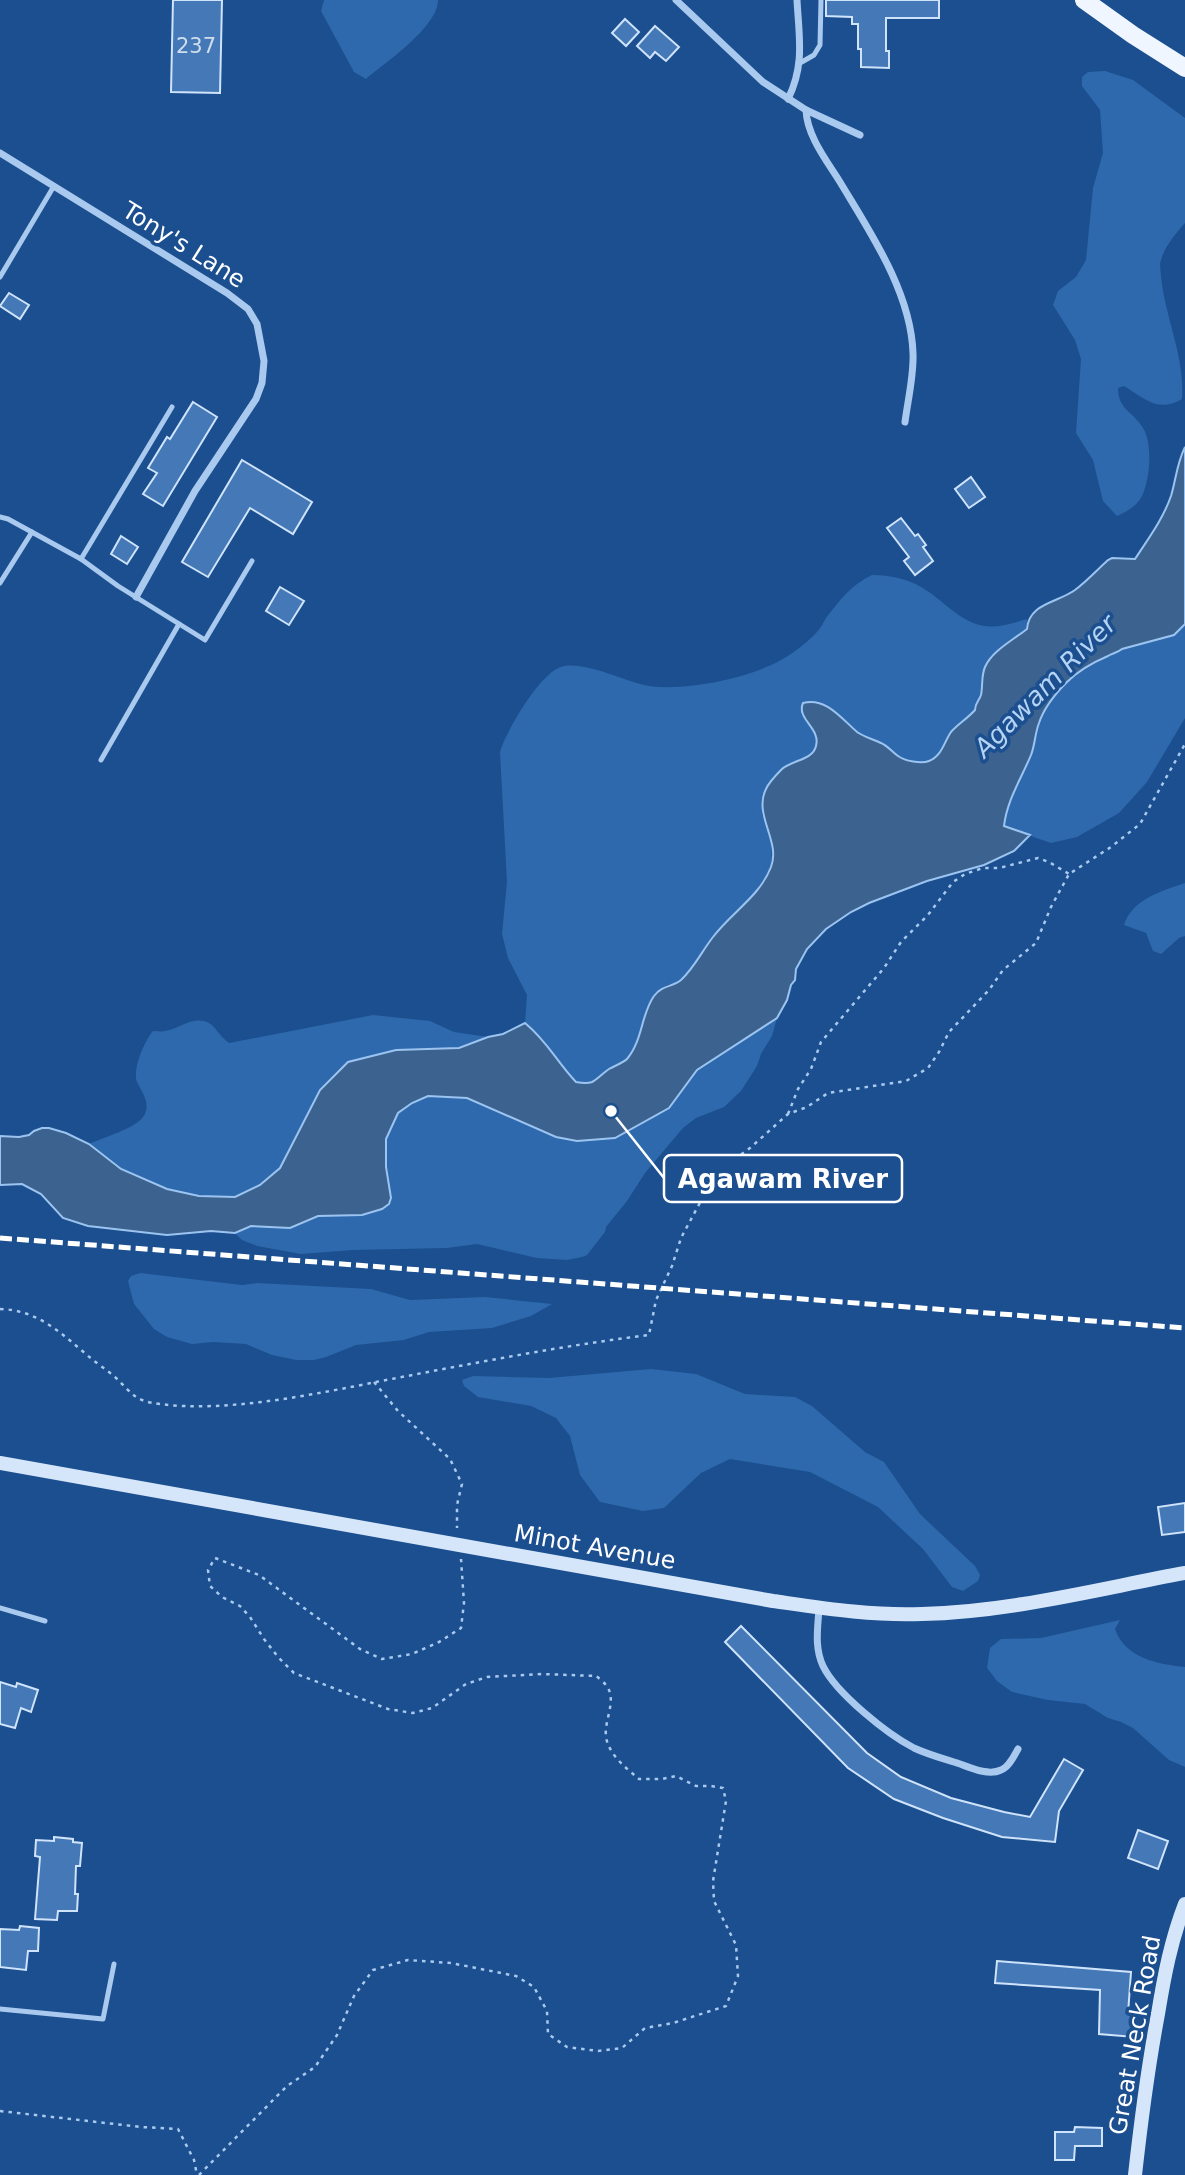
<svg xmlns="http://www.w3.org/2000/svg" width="1185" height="2175" font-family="'DejaVu Sans',sans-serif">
  <rect width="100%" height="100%" fill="#1b4f8f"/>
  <g fill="#2e69ad">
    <path d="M 324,0 L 438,0 C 438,27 386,62 366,79 L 354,72 L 321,11 Z"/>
    <path d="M 1105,71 L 1133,80 L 1185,118 L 1185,223 C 1176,233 1165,246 1161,260 C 1159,265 1161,271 1161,276 C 1165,318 1185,356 1182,399 C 1158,413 1145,399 1124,386 L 1118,388 C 1118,410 1133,411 1143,428 C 1153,444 1150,479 1142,496 C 1137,506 1126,512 1117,516 L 1103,501 L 1093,460 L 1076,433 L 1081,359 L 1075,340 L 1053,305 L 1058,291 L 1076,277 L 1086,260 L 1093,188 L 1103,153 L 1100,110 L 1082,86 L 1082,77 L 1088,72 Z"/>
    <path d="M 872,575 C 893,575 912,580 929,592 C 946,604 962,622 984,626 C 999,628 1013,623 1027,619 L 1027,629 C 1013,640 992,651 985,667 C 981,676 983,686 981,695 C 979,701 975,703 975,710 L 963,723 L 952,730 L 940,753 L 928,762 L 914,762 L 899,757 L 885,745 L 859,734 L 841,717 L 801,714 C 817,731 828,752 798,760 L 762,814 L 771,839 L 772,866 L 754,894 L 714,935 L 687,974 L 678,983 L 667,985 L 646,1010 L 644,1024 L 637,1041 L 627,1059 L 589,1083 L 576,1082 C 557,1062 547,1041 525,1023 L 527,995 L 508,958 L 502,934 L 507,882 L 500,752 C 506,731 540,673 561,667 C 582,660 622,680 644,685 C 675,692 734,681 764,668 C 783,661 804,646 817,632 C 821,628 823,623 826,618 C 839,601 852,584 872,575 Z"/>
    <path d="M 1185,624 L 1185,718 L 1147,782 L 1119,813 L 1077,837 L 1051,843 L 1004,827 C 1007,801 1019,780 1030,757 C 1035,745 1035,732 1040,721 C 1056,680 1088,668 1122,649 C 1142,639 1172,644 1185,624 Z"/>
    <path d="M 1185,883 L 1185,936 L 1179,938 L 1161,954 L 1153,951 L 1146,933 L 1124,925 C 1132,899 1162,891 1185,883 Z"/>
    <path d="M 373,1015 L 430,1021 L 454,1032 L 488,1037 L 459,1048 L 396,1050 L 320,1090 L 280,1168 L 260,1185 L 235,1197 L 199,1196 L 167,1189 L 121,1169 L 89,1144 C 102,1138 136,1128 143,1117 C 152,1104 142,1093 137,1082 C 132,1069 145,1040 153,1031 C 157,1031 161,1032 165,1031 C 180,1029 192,1015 209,1023 C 216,1027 221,1038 229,1043 Z"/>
    <path d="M 777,1018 L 772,1036 L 761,1054 L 757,1066 L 741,1091 L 724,1107 L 696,1118 L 683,1128 L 645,1173 L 627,1201 L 606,1227 L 605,1232 L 587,1255 L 582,1257 L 567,1260 L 537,1258 L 477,1244 L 447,1248 L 352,1250 L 301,1254 L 257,1246 L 242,1240 L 235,1233 L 251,1226 L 290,1228 L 318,1216 L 362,1215 L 382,1209 L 389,1204 L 391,1198 L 386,1167 L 386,1139 L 398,1113 L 412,1103 L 428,1096 L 467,1098 L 556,1137 L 577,1141 L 669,1108 L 697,1070 Z"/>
    <path d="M 140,1273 L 242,1285 L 257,1283 L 371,1289 L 410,1300 L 485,1297 L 552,1304 L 531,1316 L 492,1328 L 429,1332 L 404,1340 L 356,1345 L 326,1357 L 314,1360 L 296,1360 L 272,1355 L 246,1344 L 213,1342 L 192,1344 L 167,1337 L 154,1329 L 134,1304 L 128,1281 L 131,1276 Z"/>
    <path d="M 651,1369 L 696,1374 L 745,1394 L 795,1397 L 812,1406 L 865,1452 L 884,1462 L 920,1514 L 975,1566 L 980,1575 L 978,1581 L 963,1591 L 952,1587 L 923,1549 L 878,1507 L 810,1472 L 730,1459 L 701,1473 L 664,1508 L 643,1511 L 600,1502 L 580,1475 L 570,1436 L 556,1418 L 531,1406 L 478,1397 L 464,1386 L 462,1380 L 473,1376 L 549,1378 Z"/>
    <path d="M 1120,1620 L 1115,1629 C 1125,1658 1157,1664 1185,1667 L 1185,1767 L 1169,1760 L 1133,1728 L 1121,1722 L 1108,1718 L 1085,1704 L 1048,1700 L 1012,1692 L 997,1681 L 987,1668 L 990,1648 L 1001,1639 L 1041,1638 Z"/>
  </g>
  <path fill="#3c6290" stroke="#9cc4f0" stroke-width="2" d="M 1185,447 L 1185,624 L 1174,635 L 1122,649 C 1117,653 1113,653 1108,656 C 1094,662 1078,671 1067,682 C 1055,694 1044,708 1039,723 C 1035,733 1035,745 1031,755 C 1021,779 1007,800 1004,826 L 1030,835 L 1014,851 L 984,865 L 927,881 L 869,903 L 851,912 L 826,929 L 807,949 L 796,969 L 795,980 L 791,985 L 787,1000 L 777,1018 L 697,1070 L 669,1108 L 615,1138 L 577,1141 L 556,1137 L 467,1098 L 428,1096 L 412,1103 L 398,1113 L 386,1139 L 386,1167 L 391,1198 L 389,1204 L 382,1209 L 362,1215 L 318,1216 L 290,1228 L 251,1226 L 235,1233 L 211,1231 L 167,1235 L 88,1226 L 63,1218 L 41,1194 L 22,1184 L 0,1185 L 0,1136 L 19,1137 L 29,1135 L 34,1131 L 42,1128 L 49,1128 L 66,1133 L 89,1144 L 121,1169 L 167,1189 L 199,1196 L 235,1197 L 260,1185 L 280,1168 L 320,1090 L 348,1062 L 396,1050 L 459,1048 L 488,1037 L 503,1034 L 525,1023 C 548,1042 556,1061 576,1082 C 581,1083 587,1084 592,1082 C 598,1079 603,1073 609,1069 C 614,1066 623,1063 627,1059 C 643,1040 641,1014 654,996 C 662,985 673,987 681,980 C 694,968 702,951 713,937 C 731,913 760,896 771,867 C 781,841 753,815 766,789 C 769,782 777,774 782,769 C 792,760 813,760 816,746 C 821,728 796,719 803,703 C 826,697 841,718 857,732 C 864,737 873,739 881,743 C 888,746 892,752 898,756 C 905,761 921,764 929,761 C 942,756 944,742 951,732 C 957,725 968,718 975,710 C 975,703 979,701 981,695 C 983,686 981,676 985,667 C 992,651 1013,640 1027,629 C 1029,603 1057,603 1075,590 C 1087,581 1097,570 1108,560 L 1112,558 L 1135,559 C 1148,539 1163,519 1171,496 C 1176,479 1177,463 1185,447 Z"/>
  <g fill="#4478b7" stroke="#cfe3fa" stroke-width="2">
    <path d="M 173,0 L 222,0 L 220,93 L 171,92 Z"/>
    <path d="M 826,0 L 939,0 L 939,18 L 886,18 L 886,51 L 889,51 L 889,68 L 861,67 L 861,49 L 858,49 L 858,24 L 852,24 L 852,17 L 826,16 Z"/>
    <path d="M 625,19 L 639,32 L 626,46 L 612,33 Z"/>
    <path d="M 655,26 L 679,47 L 666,61 L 655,52 L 650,58 L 637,46 Z"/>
    <path d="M 9,293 L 29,305 L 20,319 L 0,306 Z"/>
    <path d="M 193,402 L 217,417 L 163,506 L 143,494 L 157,473 L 148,468 L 167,437 L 170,439 Z"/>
    <path d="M 242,460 L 312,502 L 293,534 L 250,508 L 208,577 L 182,562 Z"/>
    <path d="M 971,477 L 985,497 L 969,508 L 955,489 Z"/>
    <path d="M 901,518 L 915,536 L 918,534 L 926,545 L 923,547 L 933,561 L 915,575 L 904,561 L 909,557 L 887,528 Z"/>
    <path d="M 121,536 L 138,547 L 127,564 L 111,554 Z"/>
    <path d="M 280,587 L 304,601 L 289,625 L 266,611 Z"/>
    <path d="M 1185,1503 L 1185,1532 L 1162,1535 L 1158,1507 Z"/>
    <path d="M 741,1626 L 867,1753 L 901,1777 L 951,1798 L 1004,1812 L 1030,1817 L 1064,1759 L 1083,1770 L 1059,1811 L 1055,1842 L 1002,1837 L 943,1818 L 894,1799 L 848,1768 L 725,1642 Z"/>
    <path d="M 0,1682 L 16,1687 L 17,1683 L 38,1690 L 31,1712 L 21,1708 L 15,1728 L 0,1724 Z"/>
    <path d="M 1138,1830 L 1168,1841 L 1158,1869 L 1128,1858 Z"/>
    <path d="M 54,1837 L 73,1839 L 73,1842 L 82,1843 L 80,1866 L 76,1866 L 75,1894 L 78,1894 L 77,1911 L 58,1911 L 57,1920 L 35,1919 L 40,1857 L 35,1856 L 36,1840 L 54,1841 Z"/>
    <path d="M 20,1926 L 39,1928 L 38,1951 L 28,1951 L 26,1970 L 0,1967 L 0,1929 L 19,1930 Z"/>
    <path d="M 997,1961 L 1131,1972 L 1128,2014 L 1136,2015 L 1134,2037 L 1099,2034 L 1100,1990 L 995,1983 Z"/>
    <path d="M 1075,2127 L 1102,2128 L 1102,2146 L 1075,2146 L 1074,2160 L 1055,2160 L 1055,2132 L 1074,2132 Z"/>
  </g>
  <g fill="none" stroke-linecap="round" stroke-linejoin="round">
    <g stroke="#a9c9ee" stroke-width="2.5" stroke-dasharray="3.5 5" stroke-linecap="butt">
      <path d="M 788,1114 L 798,1089 L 811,1069 L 821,1042 L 884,968 L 901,942 L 928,915 L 953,882 L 965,874 L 983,868 L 999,868 L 1038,858 L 1049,862 L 1069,874"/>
      <path d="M 0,1309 C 37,1310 60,1332 87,1355 C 96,1363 107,1370 116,1378 C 133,1394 134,1401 160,1404 C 226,1413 316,1394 381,1381 C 470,1364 559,1346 649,1335 L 656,1300 L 672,1266 L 681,1238 L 703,1197 L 725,1166 L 750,1148 L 788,1114 L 807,1107 L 828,1093 L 906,1081 L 928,1068 L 939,1052 L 949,1032 L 989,990 L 1003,970 L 1036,943 L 1051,907 L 1069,874 L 1111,847 L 1140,824 L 1185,744"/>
      <path d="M 374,1382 L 398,1411 L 450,1459 L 462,1484 L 457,1505 L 457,1528"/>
      <path d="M 0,2111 L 141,2127 L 178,2129 L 194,2160 L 197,2175"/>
      <path d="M 199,2175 L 287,2086 L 315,2067 L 337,2035 L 354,1996 L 373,1970 L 408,1960 L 451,1963 L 516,1976 L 534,1987 L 547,2011 L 548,2034 L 567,2047 L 598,2051 L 622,2048 L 645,2028 L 673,2023 L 726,2006 L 738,1976 L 736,1945 L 714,1901 L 713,1881 L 726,1801 L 723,1788 L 711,1786 L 696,1786 L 676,1776 L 662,1779 L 639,1779 C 626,1768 609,1755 606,1737 C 604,1721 616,1702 608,1688 C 606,1684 600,1679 596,1676 L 542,1674 L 487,1677 L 466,1684 L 432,1708 L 413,1713 L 388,1709 L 294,1673 L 278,1657 L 264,1639 L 250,1617 L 240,1606 L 222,1597 L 210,1586 L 208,1570 L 215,1558 L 259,1575 L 360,1649 L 382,1659 L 412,1654 L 439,1642 L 461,1628 L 464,1603 L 461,1559"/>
    </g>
    <g stroke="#a9c9ee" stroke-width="5">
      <path d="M 800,63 L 814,55 L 820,45 L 821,0"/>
      <path d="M 0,277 L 54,186"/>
      <path d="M 0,517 L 8,519 L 81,559 L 118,586 L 205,640 L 252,561"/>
      <path d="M 81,559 L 172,407"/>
      <path d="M 0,583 L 32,532"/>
      <path d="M 101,760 L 179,624"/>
      <path d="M 0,1608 L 45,1621"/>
      <path d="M 0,2009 L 103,2019 L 114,1964"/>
    </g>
    <g stroke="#a9c9ee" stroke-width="7">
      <path d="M 676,0 L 763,82 L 806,110 L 860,135"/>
      <path d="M 788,99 C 805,65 799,37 797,0"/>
      <path d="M 806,110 C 807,136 827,161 840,182 C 870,232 911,292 913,353 C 914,375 908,399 905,422"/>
      <path d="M 0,153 L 227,293 L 248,309 L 257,324 L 264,361 L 262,383 L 256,399 L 195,491 L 136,597"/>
      <path d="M 819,1608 C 818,1627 814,1647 823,1666 C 836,1693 887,1734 914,1748 C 929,1755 945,1759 960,1764 C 971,1768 989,1776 1001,1770 C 1009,1767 1014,1756 1018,1749"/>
    </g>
    <g stroke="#d6e6fa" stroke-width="14">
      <path d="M 0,1463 L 773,1601 C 822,1608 871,1616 922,1614 C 1010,1612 1098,1589 1185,1573"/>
      <path d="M 1135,2175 C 1141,2121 1148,2067 1158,2014 C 1164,1977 1171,1940 1185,1904"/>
    </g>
    <path stroke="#f0f6ff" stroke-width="18" d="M 1084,0 L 1133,35 L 1185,68"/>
    <path stroke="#fff" stroke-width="5" stroke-dasharray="12 5" stroke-linecap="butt" d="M 0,1238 L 1185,1328"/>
  </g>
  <g text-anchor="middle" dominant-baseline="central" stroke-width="7" stroke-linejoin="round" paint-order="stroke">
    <g font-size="21" fill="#d0dded">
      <text x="196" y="46">237</text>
    </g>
    <g font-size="24" fill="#fff" stroke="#1b4f8f">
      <text transform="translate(184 245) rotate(32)">Tony's Lane</text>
      <text transform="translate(595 1547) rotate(10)">Minot Avenue</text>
      <text transform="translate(1135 2035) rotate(-80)">Great Neck Road</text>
    </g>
    <g font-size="26" font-style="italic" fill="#b5d3f5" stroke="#1b4f8f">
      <text transform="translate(1045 686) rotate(-45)">Agawam River</text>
    </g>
  </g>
  <path fill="none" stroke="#fff" stroke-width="2.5" d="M611 1111L664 1178"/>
  <circle fill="#fff" stroke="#1b4f8f" stroke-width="2.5" cx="611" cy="1111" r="7"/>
  <rect fill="#1b4f8f" stroke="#fff" stroke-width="2.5" x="664" y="1155" width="238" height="47" rx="7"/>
  <g font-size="26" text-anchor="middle" font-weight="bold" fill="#fff">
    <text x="783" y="1188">Agawam River</text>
  </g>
</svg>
